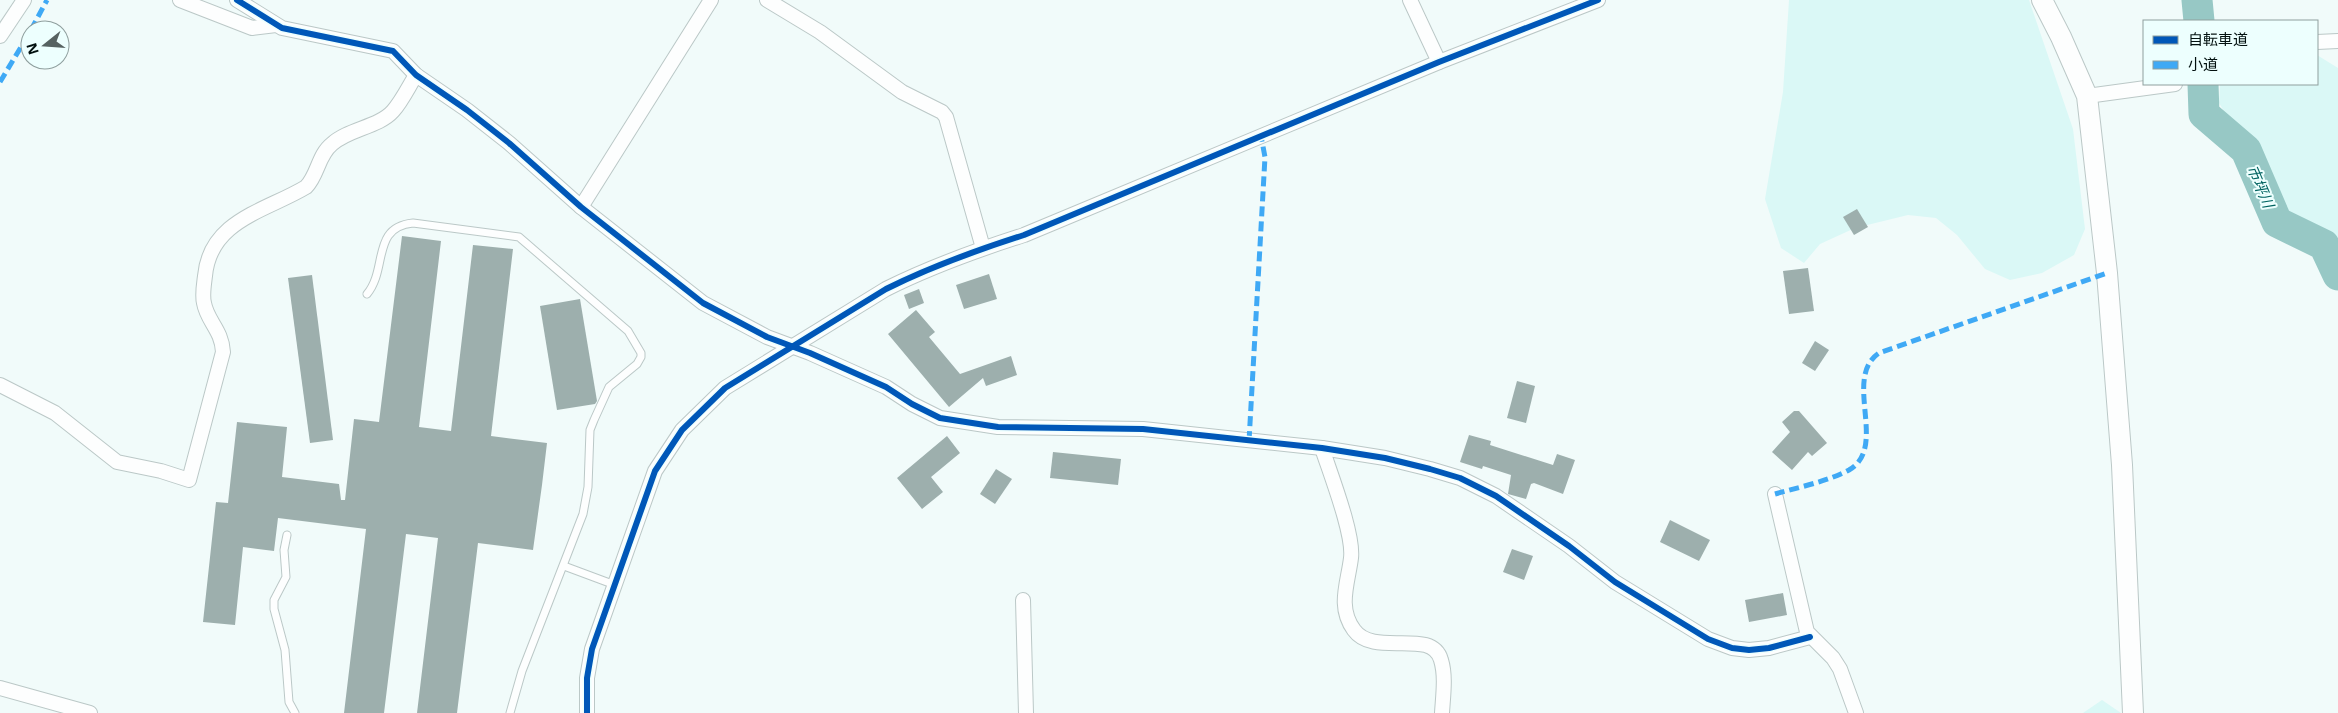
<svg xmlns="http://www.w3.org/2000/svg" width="2338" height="713" font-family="'Open Sans','Noto Sans JP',sans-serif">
  <rect width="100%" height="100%" fill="#f1fbfa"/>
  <g fill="#daf8f6">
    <path d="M 1789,0 L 2029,0 L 2073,129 L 2085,229 L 2074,255 L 2042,273 L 2010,280 L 1985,269 L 1957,235 L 1936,218 L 1908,215 L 1855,228 L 1820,244 L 1804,263 L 1781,248 L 1765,199 L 1783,92 Z"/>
    <path d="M 2317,55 L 2338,68 L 2338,257 L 2318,234 L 2273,207 L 2247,149 L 2219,103 L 2220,84 L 2317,84 Z"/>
    <path d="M 2102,700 L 2121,713 L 2083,713 Z"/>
  </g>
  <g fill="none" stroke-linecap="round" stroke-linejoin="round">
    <g stroke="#97c8c5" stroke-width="31">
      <path d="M 2197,0 L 2199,21"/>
      <path d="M 2203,84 L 2204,114 L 2246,150 L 2277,222 L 2324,245 L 2338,275"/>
    </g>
  </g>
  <g fill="#9dafad">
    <path d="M 1857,209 L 1868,227 L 1854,235 L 1843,217 Z"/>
    <path d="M 402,236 L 441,241 L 419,427 L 451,431 L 473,245 L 513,249 L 491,436 L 547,443 L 542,485 L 533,550 L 478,543 L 457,713 L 417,713 L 438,538 L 406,534 L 384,713 L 344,713 L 366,529 L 278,518 L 274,551 L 243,547 L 235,625 L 203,622 L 216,502 L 228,503 L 237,422 L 287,427 L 282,477 L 339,484 L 341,500 L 345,500 L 354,419 L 379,422 Z"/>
    <path d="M 1808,268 L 1814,311 L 1789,314 L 1783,271 Z"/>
    <path d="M 989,274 L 997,299 L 964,309 L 956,285 Z"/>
    <path d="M 312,275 L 333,440 L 310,443 L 288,278 Z"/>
    <path d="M 919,289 L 924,303 L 909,309 L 904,295 Z"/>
    <path d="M 580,299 L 597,401 L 595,404 L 557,410 L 540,306 Z"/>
    <path d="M 916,310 L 935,332 L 929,337 L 960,374 L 1011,356 L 1017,375 L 986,386 L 983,378 L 949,407 L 888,334 Z"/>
    <path d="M 1815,341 L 1829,350 L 1815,371 L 1802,363 Z"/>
    <path d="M 1517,381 L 1535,386 L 1526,423 L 1507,418 Z"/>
    <path d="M 1794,411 L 1799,411 L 1827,443 L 1812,456 L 1808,452 L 1792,470 L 1772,452 L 1790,432 L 1782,422 Z"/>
    <path d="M 1469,435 L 1491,441 L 1490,445 L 1553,465 L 1557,454 L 1575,460 L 1563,494 L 1534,483 L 1531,484 L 1526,499 L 1508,494 L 1511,475 L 1483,466 L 1482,469 L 1460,462 Z"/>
    <path d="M 947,436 L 960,453 L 931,477 L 943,492 L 922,509 L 897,478 Z"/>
    <path d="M 1053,452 L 1121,459 L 1118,485 L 1050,478 Z"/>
    <path d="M 996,469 L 1012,479 L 995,504 L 980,494 Z"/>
    <path d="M 1670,520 L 1710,540 L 1699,561 L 1660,542 Z"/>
    <path d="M 1512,549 L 1533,556 L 1524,580 L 1503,572 Z"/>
    <path d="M 1783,593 L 1787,615 L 1749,622 L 1745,600 Z"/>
  </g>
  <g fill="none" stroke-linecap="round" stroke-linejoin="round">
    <g stroke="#bbc8c7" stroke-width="9">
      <g id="lane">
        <path d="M 367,294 C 388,269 371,227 413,223 L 519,237 L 628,331 L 641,353 L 641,357 L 637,364 L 609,387 L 594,420 L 590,430 L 588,487 L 583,514 L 522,671 L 510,713"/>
        <path d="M 287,535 L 284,550 L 286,577 L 274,600 L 274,609 L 285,650 L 289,702 L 295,713"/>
        <path d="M 564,566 L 615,585"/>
      </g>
    </g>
    <g stroke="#bbc8c7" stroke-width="16">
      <g id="street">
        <path d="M 180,0 L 252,28 L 276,25"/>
        <path d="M 237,0 L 282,28 L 393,51 L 416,75 L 467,110 L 509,143 L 581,207 L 703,303 L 767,337 L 810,353 L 886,387 L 912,404 L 940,418 L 998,427 L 1143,429 L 1322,448 L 1385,458 L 1430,469 L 1460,478 L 1496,496 L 1569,546 L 1615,582 L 1708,639 L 1732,648 L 1749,650 L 1769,648 L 1810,637"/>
        <path d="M 767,0 L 820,32 L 902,92 L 942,112 L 946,117 L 983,248"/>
        <path d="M 1410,0 L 1439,62"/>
        <path d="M 0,36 L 24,0"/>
        <path d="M 2317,42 L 2338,41"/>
        <path d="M 2087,96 L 2175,84"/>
        <path d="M 581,207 L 711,0"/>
        <path d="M 0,385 L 55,413 L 117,462 L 161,471 L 189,480 L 223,352 C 222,330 207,321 204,303 C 202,295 204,284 205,276 C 210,220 266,211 306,187 C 318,175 318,155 332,144 C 348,129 379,127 393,111 C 402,101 409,86 416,75"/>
        <path d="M 1322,448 C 1330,473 1354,534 1351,558 C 1348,583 1337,607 1354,630 C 1374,658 1432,627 1441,660 C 1446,676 1443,696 1442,713"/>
        <path d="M 1775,494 L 1807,632 L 1833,658 L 1840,669 L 1856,713"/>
        <path d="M 1023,600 L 1026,713"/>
        <path d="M 0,688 L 90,713"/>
        <path d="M 587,713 L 587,678 L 592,649 L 655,471 L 682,430 L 725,388 L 886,289 C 930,267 977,250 1024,235 L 1439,62 L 1598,0"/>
      </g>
    </g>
    <g stroke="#bbc8c7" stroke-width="22">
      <path id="secondary" d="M 2042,0 L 2061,37 L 2087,96 L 2107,273 L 2122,465 L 2133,713"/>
    </g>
    <use href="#lane" stroke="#fdfefe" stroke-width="7"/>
    <use href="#street" stroke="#fdfefe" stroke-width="14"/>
    <use href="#secondary" stroke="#fdfefe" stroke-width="20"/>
    <g stroke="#3fa9f5" stroke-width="5" stroke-dasharray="10 5" stroke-linecap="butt">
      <path d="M 31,30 L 47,0"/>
      <path d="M 0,82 L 30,32"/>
      <path d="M 1249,441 L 1265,157 L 1261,136"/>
      <path d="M 1775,494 C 1799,487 1826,482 1849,470 C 1889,447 1842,378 1879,353 L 2107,273"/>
    </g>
    <g stroke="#edfffe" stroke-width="9">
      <g id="cycleway">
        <path d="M 237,0 L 282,28 L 393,51 L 416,75 L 467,110 L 509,143 L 581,207 L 703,303 L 767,337 L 810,353 L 886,387 L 912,404 L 940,418 L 998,427 L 1143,429 L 1322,448 L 1385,458 L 1430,469 L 1460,478 L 1496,496 L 1569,546 L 1615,582 L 1708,639 L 1732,648 L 1749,650 L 1769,648 L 1810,637"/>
        <path d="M 587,713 L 587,678 L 592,649 L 655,471 L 682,430 L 725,388 L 886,289 C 930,267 977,250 1024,235 L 1439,62 L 1598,0"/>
      </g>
    </g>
    <use href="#cycleway" stroke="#0057b8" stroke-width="6"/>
  </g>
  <g text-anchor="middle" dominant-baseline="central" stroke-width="4" stroke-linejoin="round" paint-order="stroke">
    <g font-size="15" font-style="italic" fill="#006360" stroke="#edfffe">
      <text transform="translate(2261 186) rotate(67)">市坪川</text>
    </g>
  </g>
  <rect x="2143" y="20" width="175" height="65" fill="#edfffe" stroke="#8f9f9e"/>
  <rect x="2153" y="36" width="25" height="8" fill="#0057b8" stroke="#8f9f9e"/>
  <text x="2188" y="45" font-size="15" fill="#02100f">自転車道</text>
  <rect x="2153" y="61" width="25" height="8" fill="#3fa9f5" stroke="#8f9f9e"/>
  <text x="2188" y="70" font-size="15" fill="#02100f">小道</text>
  <g transform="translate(45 45) rotate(253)"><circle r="24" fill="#edfffe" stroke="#8f9f9e"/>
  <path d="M0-4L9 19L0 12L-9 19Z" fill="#566261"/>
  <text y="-8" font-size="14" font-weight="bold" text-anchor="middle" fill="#02100f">N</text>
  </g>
</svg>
